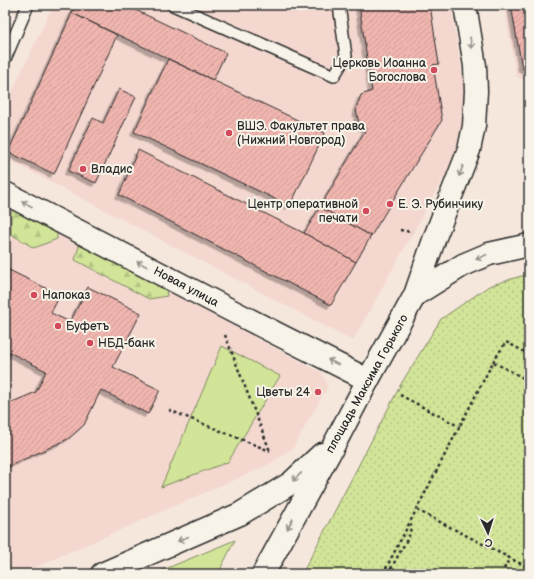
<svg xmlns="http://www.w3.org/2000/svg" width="534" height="579" font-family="'Balsamiq Sans',sans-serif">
  <defs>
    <pattern id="forest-firs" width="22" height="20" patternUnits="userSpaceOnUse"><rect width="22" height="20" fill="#d2e498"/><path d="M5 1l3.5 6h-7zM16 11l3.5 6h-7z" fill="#b4c483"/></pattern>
    <pattern id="park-dots" width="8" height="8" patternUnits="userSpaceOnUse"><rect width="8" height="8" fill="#d2e498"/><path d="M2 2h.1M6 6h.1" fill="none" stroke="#b4c483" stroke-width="1.8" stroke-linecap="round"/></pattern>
    <pattern id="building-hatch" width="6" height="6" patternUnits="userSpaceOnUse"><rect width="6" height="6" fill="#f0b5af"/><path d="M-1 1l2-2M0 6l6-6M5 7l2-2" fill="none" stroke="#ce9c97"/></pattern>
    <filter id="shadow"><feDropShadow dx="-3.5" dy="3.5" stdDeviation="0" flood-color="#0004"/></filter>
  </defs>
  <rect width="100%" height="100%" fill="#f6e7dd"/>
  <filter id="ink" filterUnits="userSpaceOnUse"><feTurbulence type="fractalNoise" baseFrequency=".025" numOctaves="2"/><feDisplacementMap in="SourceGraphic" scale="8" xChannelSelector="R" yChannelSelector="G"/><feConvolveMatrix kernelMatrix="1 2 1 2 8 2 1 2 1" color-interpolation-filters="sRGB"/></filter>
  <g filter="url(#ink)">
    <g fill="#f4d8cf">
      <path d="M 53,5 L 451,5 L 471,128 L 353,341 L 5,158 L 5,106 Z"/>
      <path d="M 504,5 L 529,5 L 529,83 L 516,76 Z"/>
      <path d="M 5,206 L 322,373 L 328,386 L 293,448 L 268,465 L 20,574 L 5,574 Z"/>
    </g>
    <g fill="#d2e498" stroke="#7e8862">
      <path d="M 222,346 L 280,376 L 228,462 L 161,487 Z"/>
      <path d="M 235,540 L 218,574 L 153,574 Z"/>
    </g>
    <g fill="url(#forest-firs)" stroke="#7e8862">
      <path d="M 35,201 L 57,213 L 57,239 L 34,248 L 11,234 L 11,212 Z"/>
      <path d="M 81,239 L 163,270 L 167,296 L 149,299 L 75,260 Z"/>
    </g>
    <path fill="url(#park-dots)" stroke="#7e8862" d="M 521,276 L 529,276 L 529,574 L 302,574 L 401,384 L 441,319 L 489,286 Z"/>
    <g fill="url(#building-hatch)" stroke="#2b2b2b" filter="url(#shadow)">
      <path d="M 76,5 L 125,5 L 226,53 L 213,80 L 72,13 Z"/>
      <path d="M 359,5 L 430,5 L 439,64 L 433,65 L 442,120 L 371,236 L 320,207 L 366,129 L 359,124 L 356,109 L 361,95 L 372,91 Z"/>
      <path d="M 511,5 L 529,5 L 529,72 L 522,68 Z"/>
      <path d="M 72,13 L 117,35 L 54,174 L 8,152 Z"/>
      <path d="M 168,59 L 325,133 L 290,206 L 134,132 Z"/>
      <path d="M 119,89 L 136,97 L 96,183 L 68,171 L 93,118 L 103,123 Z"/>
      <path d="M 138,150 L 304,233 L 356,262 L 331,305 L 119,195 Z"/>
      <path d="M 320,207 L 371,236 L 356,262 L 304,233 Z"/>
      <path d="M 5,268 L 60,295 L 51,313 L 70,322 L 88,287 L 141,313 L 113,367 L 160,390 L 148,414 L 101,390 L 84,425 L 68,439 L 5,468 L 5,405 L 36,392 L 46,371 L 5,350 Z"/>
    </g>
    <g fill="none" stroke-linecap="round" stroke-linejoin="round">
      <g stroke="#2b2b2b" stroke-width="14">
        <g id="service">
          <path d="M 173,5 L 334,76 L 346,56 L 339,5"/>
          <path d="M 5,59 L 28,5"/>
        </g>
      </g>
      <g stroke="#2b2b2b" stroke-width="25">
        <g id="minor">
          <path d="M 5,193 L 236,313 L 368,380"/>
          <path d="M 415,295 L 435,237 L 469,150 L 474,126 L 476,91 L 475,66 L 465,5"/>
        </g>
      </g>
      <g stroke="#2b2b2b" stroke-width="25">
        <g id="secondary">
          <path d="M 102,574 L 240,514 L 291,483 L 322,454"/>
          <path d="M 263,574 L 336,441 L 368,380 L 415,295 L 463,265 L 489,254 L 529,245"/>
        </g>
      </g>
      <g stroke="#2b2b2b" stroke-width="2.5" stroke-dasharray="3 3" stroke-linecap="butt">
        <path d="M 400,230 L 412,232"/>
        <path d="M 225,335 L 270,451"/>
        <path d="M 493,362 L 506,342 L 529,354"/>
        <path d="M 400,395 L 460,427"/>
        <path d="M 169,410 L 270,451"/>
        <path d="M 417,510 L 529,568"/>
        <path d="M 383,574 L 493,362 L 529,381"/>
        <path d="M 388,574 L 410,534 L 411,524"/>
        <path d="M 501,574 L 510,558"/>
      </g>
      <use href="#service" stroke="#f7f3e8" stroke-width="11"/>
      <use href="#minor" stroke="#f7f3e8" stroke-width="22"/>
      <use href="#secondary" stroke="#f7f3e8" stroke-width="22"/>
    </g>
    <defs><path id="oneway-shaft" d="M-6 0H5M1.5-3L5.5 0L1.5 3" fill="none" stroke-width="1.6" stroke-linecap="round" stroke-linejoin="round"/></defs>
    <g stroke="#918f8a">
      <use href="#oneway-shaft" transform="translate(471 43) rotate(81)"/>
      <use href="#oneway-shaft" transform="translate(461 171) rotate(111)"/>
      <use href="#oneway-shaft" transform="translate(27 204) rotate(-152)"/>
      <use href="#oneway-shaft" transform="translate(481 257) rotate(157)"/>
      <use href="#oneway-shaft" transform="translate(142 264) rotate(-152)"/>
      <use href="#oneway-shaft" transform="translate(333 362) rotate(-153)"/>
      <use href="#oneway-shaft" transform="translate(297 477) rotate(137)"/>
      <use href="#oneway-shaft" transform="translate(290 524) rotate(119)"/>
      <use href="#oneway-shaft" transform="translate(183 539) rotate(156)"/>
    </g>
  </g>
  <g fill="#d1495b" stroke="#f7f3e8" stroke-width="1.5">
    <circle cx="434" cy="70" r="4"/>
    <circle cx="229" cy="133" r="4"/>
    <circle cx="83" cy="169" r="4"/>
    <circle cx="390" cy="204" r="4"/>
    <circle cx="366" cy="211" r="4"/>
    <circle cx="34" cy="295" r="4"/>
    <circle cx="58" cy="326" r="4"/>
    <circle cx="90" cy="343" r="4"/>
    <circle cx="318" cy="392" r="4"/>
  </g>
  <g text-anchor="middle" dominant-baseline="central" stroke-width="4" stroke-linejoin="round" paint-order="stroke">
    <g font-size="12" fill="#2b2b2b" stroke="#f7f3e8" text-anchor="start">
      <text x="426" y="63" text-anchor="end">Церковь Иоанна<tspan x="426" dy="14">Богослова</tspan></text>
      <text x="237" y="126">ВШЭ. Факультет права<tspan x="237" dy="14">(Нижний Новгород)</tspan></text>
      <text x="91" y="169">Владис</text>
      <text x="358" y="204" text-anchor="end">Центр оперативной<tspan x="358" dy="14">печати</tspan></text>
      <text x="398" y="204">Е. Э. Рубинчику</text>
      <text x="42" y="295">Напоказ</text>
      <text x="66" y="326">Буфетъ</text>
      <text x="98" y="343">НБД-банк</text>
      <text x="310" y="392" text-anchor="end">Цветы 24</text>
    </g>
    <g font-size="12" fill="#2b2b2b" stroke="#f7f3e8">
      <text transform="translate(186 287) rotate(28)">Новая улица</text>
      <text transform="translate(367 384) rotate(-61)">площадь Максима Горького</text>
    </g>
  </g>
  <rect width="534" height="579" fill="none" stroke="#f7f3e8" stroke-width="20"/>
  <rect x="10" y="10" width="514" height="559" fill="none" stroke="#2b2b2b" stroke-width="1.5" filter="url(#ink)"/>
  <g transform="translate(488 533) rotate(176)" stroke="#f7f3e8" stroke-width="3" paint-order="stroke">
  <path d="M0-3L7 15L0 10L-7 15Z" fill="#2b2b2b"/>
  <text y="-6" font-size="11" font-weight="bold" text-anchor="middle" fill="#2b2b2b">С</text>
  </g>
</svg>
